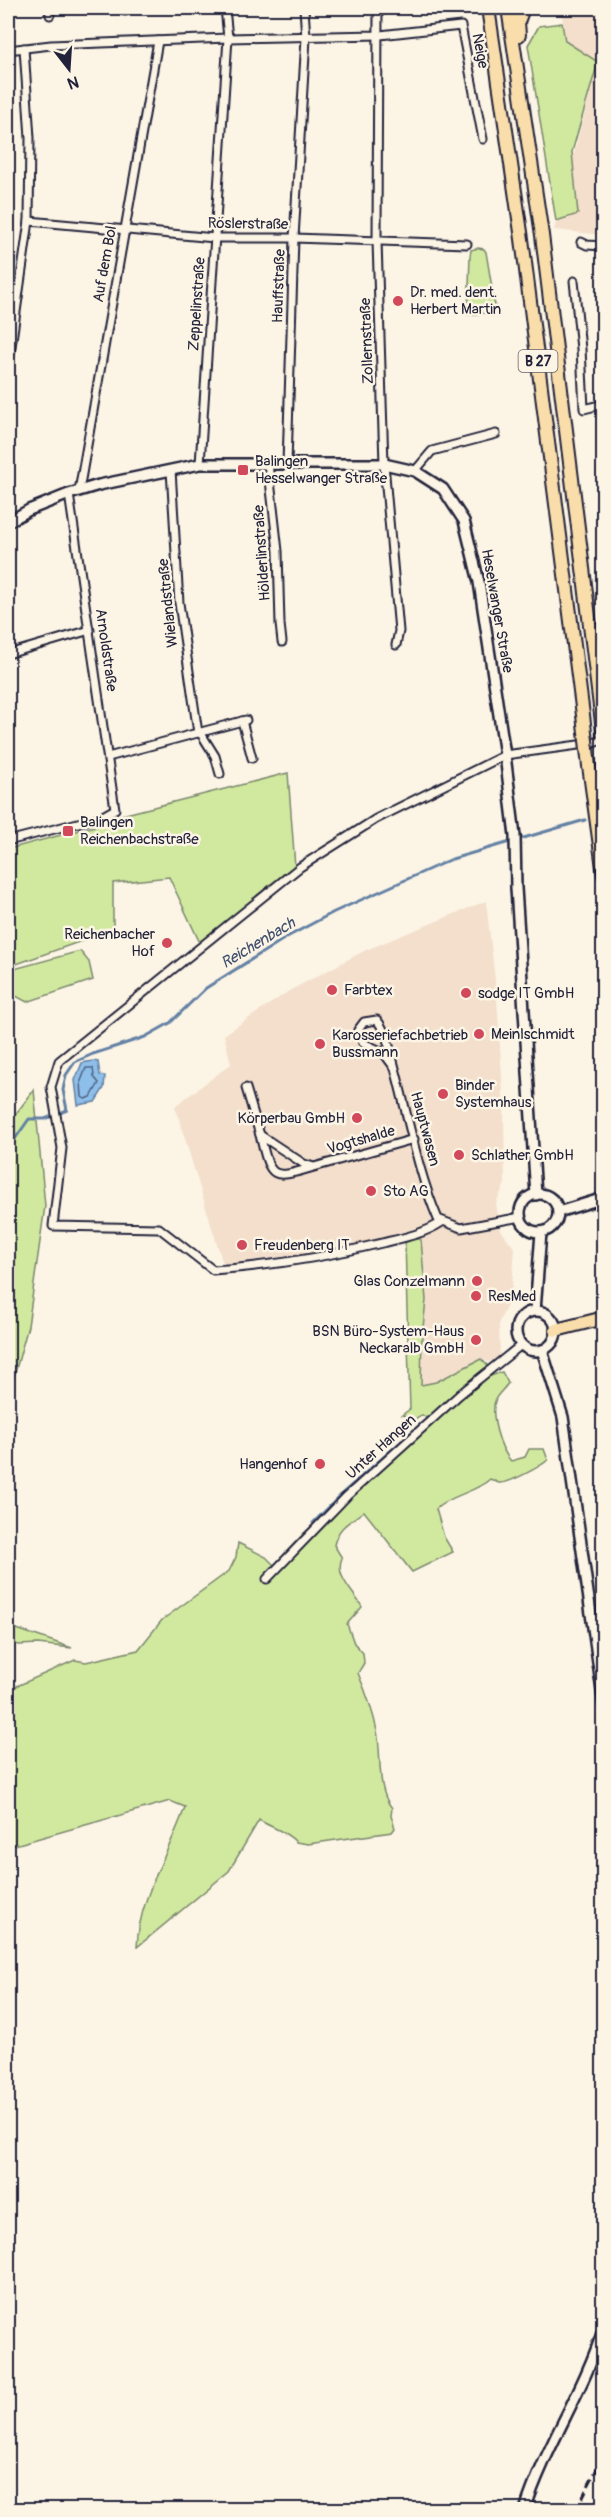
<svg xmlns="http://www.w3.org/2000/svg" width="611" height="2517" font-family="Pangolin,sans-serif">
  <rect width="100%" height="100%" fill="#fcf5e5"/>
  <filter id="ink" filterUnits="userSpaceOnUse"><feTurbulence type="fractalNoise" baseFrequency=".0167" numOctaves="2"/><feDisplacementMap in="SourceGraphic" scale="12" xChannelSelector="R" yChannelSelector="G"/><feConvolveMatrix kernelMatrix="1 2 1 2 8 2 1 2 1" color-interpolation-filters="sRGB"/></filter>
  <g filter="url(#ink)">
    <g fill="#f3dfcc">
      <path d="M 603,9 L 603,235 L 554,230 L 598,62 L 565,41 L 562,15 Z"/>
      <path d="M 486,901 L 497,998 L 504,1108 L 505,1184 L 496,1203 L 500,1229 L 515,1249 L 511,1297 L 499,1322 L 500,1358 L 488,1362 L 481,1359 L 436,1382 L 421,1386 L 426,1281 L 421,1240 L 414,1229 L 344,1249 L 223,1264 L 175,1106 L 231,1064 L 224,1035 L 289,991 L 366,950 Z"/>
    </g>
    <g fill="#d1e99f" stroke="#7a866d" stroke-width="1.5">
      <path d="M 562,23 L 565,41 L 598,62 L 572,152 L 578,214 L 556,221 L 528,45 L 539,26 Z"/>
      <path d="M 478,248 L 484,249 L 486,252 L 495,306 L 486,313 L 468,315 L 470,256 L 471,250 Z"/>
      <path d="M 288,773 L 295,867 L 201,945 L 169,877 L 113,883 L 113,930 L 8,967 L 8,849 L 110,822 L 122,815 Z"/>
      <path d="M 80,951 L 89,962 L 93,980 L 27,1002 L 14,995 L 9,985 L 14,969 Z"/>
      <path d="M 34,1090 L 45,1206 L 28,1326 L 8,1398 L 8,1124 Z"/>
      <path d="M 416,1235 L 421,1240 L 426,1300 L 422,1337 L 421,1385 L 436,1382 L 481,1359 L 489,1367 L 484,1373 L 488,1377 L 502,1372 L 508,1383 C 505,1388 499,1393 496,1398 C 489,1414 500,1449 511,1461 L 525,1457 L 529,1449 L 544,1449 L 548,1460 C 541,1466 509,1484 499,1483 C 496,1482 493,1480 490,1479 C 475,1493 452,1494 436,1509 L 444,1537 L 453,1552 L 412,1572 L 364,1511 C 350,1522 338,1526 334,1545 L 342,1558 C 334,1576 354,1592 362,1607 L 347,1624 L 354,1643 L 363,1653 L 364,1663 L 358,1673 C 366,1692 373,1711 377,1731 C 382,1755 376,1789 392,1808 L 391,1816 L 395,1828 L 392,1832 L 308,1844 L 296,1842 C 286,1831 272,1828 259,1820 L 229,1871 L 137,1947 C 139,1896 169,1854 185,1807 L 170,1801 L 8,1847 L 8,1690 L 75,1660 L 86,1662 L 138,1650 L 162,1620 L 229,1571 L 236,1557 L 238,1543 L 266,1557 L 274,1565 L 304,1533 L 431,1421 L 422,1415 L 415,1420 L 402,1415 L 410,1409 L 405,1241 Z"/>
      <path d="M 8,1626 L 72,1648 L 38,1644 L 19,1645 L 8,1642 Z"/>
    </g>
    <path fill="#8ebfea" stroke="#6380a4" stroke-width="1.5" d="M 93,1061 L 98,1062 L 100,1075 L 105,1076 L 104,1088 L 95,1102 L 78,1105 L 75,1080 L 82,1063 Z"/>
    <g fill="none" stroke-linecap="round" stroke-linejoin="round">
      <path stroke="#4d6181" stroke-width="1.5" d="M 86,1068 L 93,1068 L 94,1077 L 99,1083 L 91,1097 L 85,1099 L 82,1097 L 81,1081 Z"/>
      <g stroke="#6380a4" stroke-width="3">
        <path d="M 8,1149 L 29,1119 L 45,1119 L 67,1110 L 63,1090 L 66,1075 L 75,1062 L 93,1054 L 145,1037 L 170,1023 L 206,988 L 287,937 L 334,912 L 452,859 L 585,820"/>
        <path d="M 313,1523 L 344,1492 L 462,1388"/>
      </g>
      <g stroke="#22223b" stroke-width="11">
        <g id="street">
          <path d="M 49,8 L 50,15"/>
          <path d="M 125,8 L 125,11"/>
          <path d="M 378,8 L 377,241 L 384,464 L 399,631 L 396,645"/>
          <path d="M 8,50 L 51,45 L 228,38 L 380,35 L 461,26 L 483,139"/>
          <path d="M 29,221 L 215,238 L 294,238 L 467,244"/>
          <path d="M 581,242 L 587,245 L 604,246"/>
          <path d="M 574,281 L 581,349 L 584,409 L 604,404"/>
          <path d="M 8,368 L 29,221 L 30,138 L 24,48"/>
          <path d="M 268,463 L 278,551 L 280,624 L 282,642"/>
          <path d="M 200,464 L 228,38 L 225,8"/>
          <path d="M 287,464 L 294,238 L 306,38 L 304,8"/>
          <path d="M 171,470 L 179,603 L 198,733"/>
          <path d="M 415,471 L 432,451 L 496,434"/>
          <path d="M 79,491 L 158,41"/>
          <path d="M 8,654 L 90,630"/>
          <path d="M 242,721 L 252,758"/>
          <path d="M 200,732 L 215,756 L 220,774"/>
          <path d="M 108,757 L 246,720"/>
          <path d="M 8,841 L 101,817 L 115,809 L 69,494"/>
          <path d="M 394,1067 L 383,1052 L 363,1043 L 358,1030 L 364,1022 L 377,1020 C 388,1034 391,1055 396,1072 C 409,1121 418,1173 438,1219 L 461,1228 L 521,1217"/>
          <path d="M 246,1088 L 260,1135"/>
          <path d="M 314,1167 C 270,1180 271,1179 260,1135 L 304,1164 L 314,1167 L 414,1139"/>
          <path d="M 442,1222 C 424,1234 403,1238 382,1243 C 326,1257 271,1266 213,1270 L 159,1228 L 53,1226 L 62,1148 L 51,1087 L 59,1061 L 300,867 L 376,819 L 505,755 L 593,743 L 604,739"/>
          <path d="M 267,1579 L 347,1496 L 459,1395 L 521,1345"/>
        </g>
      </g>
      <g stroke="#22223b" stroke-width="14">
        <g id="secondary">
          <path d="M 8,522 L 29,510 L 69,494 L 99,485 L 200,464 L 384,464 L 415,471 L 443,489 L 464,521 L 479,582 L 505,755 L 515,836 L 516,888 L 536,1195"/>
          <circle cx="539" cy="1213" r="19"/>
          <path d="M 558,1212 L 604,1198"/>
          <circle cx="536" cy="1331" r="20"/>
          <path d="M 535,1311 L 541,1232"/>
          <path d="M 542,1350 L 563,1417 L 604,1705"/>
          <path d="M 525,2510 C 545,2447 584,2391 604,2327"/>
        </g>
      </g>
      <g stroke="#22223b" stroke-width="16">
        <g id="highway">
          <path d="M 488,8 L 522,239 L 583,715"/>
          <path d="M 508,8 L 542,235 L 604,739"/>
          <path d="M 519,35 L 518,22 L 523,8"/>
          <path d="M 589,766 L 604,875"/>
          <path d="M 556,1330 L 604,1318"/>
        </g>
      </g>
      <use href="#street" stroke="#fcf5e5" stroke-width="7"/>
      <use href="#secondary" stroke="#fcf5e5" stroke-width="9"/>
      <use href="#highway" stroke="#f9deab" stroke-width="12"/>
      <path stroke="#22223b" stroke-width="3" stroke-dasharray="9 4.5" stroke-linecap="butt" d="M 576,2510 L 604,2455"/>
      <g stroke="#22223b" stroke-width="16" stroke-linecap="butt">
        <path id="highway-bridge" d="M 583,715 L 589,766"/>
      </g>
      <use href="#highway-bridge" stroke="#f9deab" stroke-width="12"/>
    </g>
  </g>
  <g fill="#d1495b" stroke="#fcf5e5" stroke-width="2">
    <circle cx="398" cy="301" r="6"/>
    <rect x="237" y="464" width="12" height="12" rx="3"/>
    <rect x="62" y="825" width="12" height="12" rx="3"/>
    <circle cx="167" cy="943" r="6"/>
    <circle cx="332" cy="990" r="6"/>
    <circle cx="466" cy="993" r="6"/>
    <circle cx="479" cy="1034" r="6"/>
    <circle cx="320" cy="1044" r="6"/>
    <circle cx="443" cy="1094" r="6"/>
    <circle cx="357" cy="1118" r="6"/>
    <circle cx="459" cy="1155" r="6"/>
    <circle cx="371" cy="1191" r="6"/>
    <circle cx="242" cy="1245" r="6"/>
    <circle cx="477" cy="1281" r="6"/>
    <circle cx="476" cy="1296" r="6"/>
    <circle cx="476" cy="1340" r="6"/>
    <circle cx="320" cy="1464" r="6"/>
  </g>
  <g text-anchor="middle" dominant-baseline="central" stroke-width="5" stroke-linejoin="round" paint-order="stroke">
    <rect fill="#fcf5e5" stroke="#63616e" stroke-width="1.5" x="518.5" y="350" width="39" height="22" rx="4.5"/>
    <g font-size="14" font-weight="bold" fill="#22223b">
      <text x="538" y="361">B 27</text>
    </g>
    <g font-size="15" fill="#22223b" stroke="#fcf5e5">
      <text transform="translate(480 51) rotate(79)">Neige</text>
      <text transform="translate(248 224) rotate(1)">Röslerstraße</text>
      <text transform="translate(105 264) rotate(-80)">Auf dem Bol</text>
      <text transform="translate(279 286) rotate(-88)">Hauffstraße</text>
      <text transform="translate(197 304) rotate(-86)">Zeppelinstraße</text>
      <text transform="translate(367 341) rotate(-92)">Zollernstraße</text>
      <text transform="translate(262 553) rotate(-94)">Hölderlinstraße</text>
      <text transform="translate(168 603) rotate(-96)">Wielandstraße</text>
      <text transform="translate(497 611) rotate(80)">Heselwanger Straße</text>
      <text transform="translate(106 650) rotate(82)">Arnoldstraße</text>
      <text transform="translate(425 1129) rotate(75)">Hauptwasen</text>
      <text transform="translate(361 1140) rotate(-16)">Vogtshalde</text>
      <text transform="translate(381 1447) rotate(-42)">Unter Hangen</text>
    </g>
    <g font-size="15" fill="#22223b" stroke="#fcf5e5" text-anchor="start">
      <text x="410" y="292">Dr. med. dent.<tspan x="410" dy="17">Herbert Martin</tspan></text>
      <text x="255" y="461">Balingen<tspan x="255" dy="17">Hesselwanger Straße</tspan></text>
      <text x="80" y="822">Balingen<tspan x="80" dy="17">Reichenbachstraße</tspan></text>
      <text x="155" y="934" text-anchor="end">Reichenbacher<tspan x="155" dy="17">Hof</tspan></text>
      <text x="344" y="990">Farbtex</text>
      <text x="478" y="993">sodge IT GmbH</text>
      <text x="491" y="1034">Meinlschmidt</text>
      <text x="332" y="1035">Karosseriefachbetrieb<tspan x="332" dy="17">Bussmann</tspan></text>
      <text x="455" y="1085">Binder<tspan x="455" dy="17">Systemhaus</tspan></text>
      <text x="345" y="1118" text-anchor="end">Körperbau GmbH</text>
      <text x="471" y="1155">Schlather GmbH</text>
      <text x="383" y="1191">Sto AG</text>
      <text x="254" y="1245">Freudenberg IT</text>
      <text x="465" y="1281" text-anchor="end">Glas Conzelmann</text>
      <text x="488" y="1296">ResMed</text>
      <text x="464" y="1331" text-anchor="end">BSN Büro-System-Haus<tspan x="464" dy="17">Neckaralb GmbH</tspan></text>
      <text x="308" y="1464" text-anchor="end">Hangenhof</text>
    </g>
    <g font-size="16" font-style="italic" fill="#425170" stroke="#fcf5e5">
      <text transform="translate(258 943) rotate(-31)">Reichenbach</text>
    </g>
  </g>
  <rect width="611" height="2517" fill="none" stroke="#fcf5e5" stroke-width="30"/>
  <rect x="15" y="15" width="581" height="2487" fill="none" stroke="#22223b" stroke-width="2" filter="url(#ink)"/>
  <g transform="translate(69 69) rotate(163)" stroke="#fcf5e5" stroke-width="4.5" paint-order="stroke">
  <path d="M0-4.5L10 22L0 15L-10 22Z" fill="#22223b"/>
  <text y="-9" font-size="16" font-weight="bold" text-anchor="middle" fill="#22223b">N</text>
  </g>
</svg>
